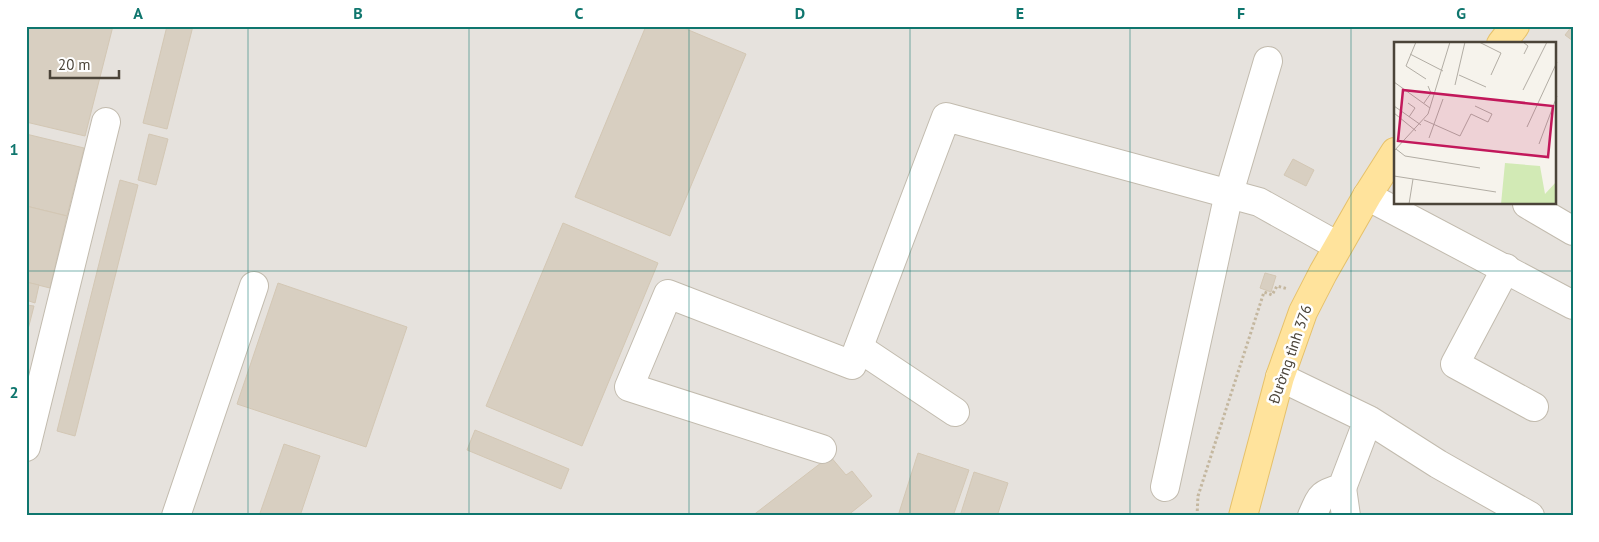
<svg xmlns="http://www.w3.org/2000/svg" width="1599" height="542" font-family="'PT Sans',sans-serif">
  <rect width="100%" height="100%" fill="#f6f3ec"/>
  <path fill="#e6e2dd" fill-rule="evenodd" d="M 26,26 L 1573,26 L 1573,516 L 26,516 ZM 1395,44 L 1555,44 L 1555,204 L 1395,204 Z"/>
  <g fill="#d8cfc1" stroke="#d3c7b4">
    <path d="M 26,26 L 113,26 L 85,136 L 26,122 Z"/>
    <path d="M 167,26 L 193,26 L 167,129 L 143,123 Z"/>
    <path d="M 646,26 L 679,26 L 746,54 L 670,236 L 575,197 Z"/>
    <path d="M 1572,26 L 1573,26 L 1573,41 L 1565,35 Z"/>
    <path d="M 26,134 L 84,148 L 67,216 L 26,206 Z"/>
    <path d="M 149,134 L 168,139 L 156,185 L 138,180 Z"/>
    <path d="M 1293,159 L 1314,170 L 1306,186 L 1284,175 Z"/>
    <path d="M 120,180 L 138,185 L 75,436 L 57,431 Z"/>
    <path d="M 26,206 L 67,216 L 50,288 L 26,282 Z"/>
    <path d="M 563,223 L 658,263 L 582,446 L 486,406 Z"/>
    <path d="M 1265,273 L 1276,276 L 1271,292 L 1260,288 Z"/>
    <path d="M 26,282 L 39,285 L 35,303 L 26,300 Z"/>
    <path d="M 278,283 L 407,327 L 366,447 L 237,404 Z"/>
    <path d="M 26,305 L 34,306 L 26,337 Z"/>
    <path d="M 475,430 L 569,469 L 561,489 L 467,450 Z"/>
    <path d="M 284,444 L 320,456 L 300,516 L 259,516 Z"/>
    <path d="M 918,453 L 969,470 L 953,516 L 898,516 Z"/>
    <path d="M 830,456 L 846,475 L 852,471 L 872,496 L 847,516 L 752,516 Z"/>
    <path d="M 974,472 L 1008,483 L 997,516 L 960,516 Z"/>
  </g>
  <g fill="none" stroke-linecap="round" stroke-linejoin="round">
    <g stroke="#c2bbae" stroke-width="30">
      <g id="minor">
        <path d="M 1367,196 L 1573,305"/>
        <path d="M 1527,204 L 1573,231"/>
        <path d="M 1506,268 L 1455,364 L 1534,407"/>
        <path d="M 859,348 L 955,412"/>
        <path d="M 1280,377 L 1369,420 L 1438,464 L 1530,516"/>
        <path d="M 26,447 L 106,122"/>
        <path d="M 822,449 L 629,387 L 668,294 L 852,365 L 946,117 L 1259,202 L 1338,246"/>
        <path d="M 1165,487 L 1229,193 L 1268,61"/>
        <path d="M 1342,488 L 1346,516"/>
        <path d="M 176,516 L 254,286"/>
        <path d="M 1312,516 C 1321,496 1320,494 1342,488 L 1363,433"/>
      </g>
    </g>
    <g stroke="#e6c16a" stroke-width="30">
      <g id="major">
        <path d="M 1501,44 L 1515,26"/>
        <path d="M 1243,516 L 1280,377 L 1303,312 L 1323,273 L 1367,196 L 1395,152"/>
      </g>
    </g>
    <path stroke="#c4b79f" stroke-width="3" stroke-dasharray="2.5 2.5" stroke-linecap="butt" d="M 1197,516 L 1198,496 L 1264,292 L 1272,295 L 1277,286 L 1288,289"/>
    <use href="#minor" stroke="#fff" stroke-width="28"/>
    <use href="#major" stroke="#ffe39c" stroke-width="28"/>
  </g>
  <path fill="none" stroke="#0f766e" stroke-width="1" stroke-opacity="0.55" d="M 248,26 L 248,516M 469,26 L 469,516M 689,26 L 689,516M 910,26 L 910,516M 1130,26 L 1130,516M 1351,26 L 1351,516M 26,271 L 1573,271"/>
  <g text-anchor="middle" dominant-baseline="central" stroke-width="5" stroke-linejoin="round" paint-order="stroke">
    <g font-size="15" fill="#4b4439" stroke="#fff">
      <text transform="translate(1290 354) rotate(-71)">Đường tỉnh 376</text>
    </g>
  </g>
  <g transform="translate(1394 42)">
    <rect width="162" height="162" fill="#f6f3ec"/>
    <path d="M 111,121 L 146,124 L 151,152 L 162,140 L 162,162 L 107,162 Z" fill="#d2eab5"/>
    <path fill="none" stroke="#b2ada4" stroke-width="1" d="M 22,0 L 12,24 L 32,37M 85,0 L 107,11 L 97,33M 129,0 L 134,4 L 130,12M 16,12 L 49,29M 65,33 L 92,45M 0,40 L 36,66M 61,43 L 71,0M 129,48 L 153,0M 14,61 L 21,66 L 15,75M 30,61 L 37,51 L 34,44M 0,64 L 27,83M 0,71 L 22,89M 30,78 L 66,94 L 77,72 L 94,80 L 98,72 L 81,64M 133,85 L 163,20M 35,96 L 49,57M 145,102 L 163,54M 2,107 L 11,114 L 86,126M 0,109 L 34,72 L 56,0M 0,134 L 102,150M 15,162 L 19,137"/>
    <path fill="#c2185b" fill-opacity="0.15" stroke="#c2185b" stroke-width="2.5" d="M 9,48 L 159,64 L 154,115 L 4,99 Z"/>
    <rect width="162" height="162" fill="none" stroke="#4b4439" stroke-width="2.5"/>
  </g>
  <rect width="1599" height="542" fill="none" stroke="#ffffff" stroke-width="55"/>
  <path d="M50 70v8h69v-8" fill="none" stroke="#4b4439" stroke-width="2.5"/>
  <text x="58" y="70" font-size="15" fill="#4b4439" stroke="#ffffff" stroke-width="4" paint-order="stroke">20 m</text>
  <rect x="28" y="28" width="1544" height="486" fill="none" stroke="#0f766e" stroke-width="2"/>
  <g font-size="16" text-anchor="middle" font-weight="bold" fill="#0f766e">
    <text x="138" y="19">A</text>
    <text x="358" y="19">B</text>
    <text x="579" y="19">C</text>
    <text x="800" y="19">D</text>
    <text x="1020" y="19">E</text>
    <text x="1241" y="19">F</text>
    <text x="1461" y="19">G</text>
    <text x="14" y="155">1</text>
    <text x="14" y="398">2</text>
  </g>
</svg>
